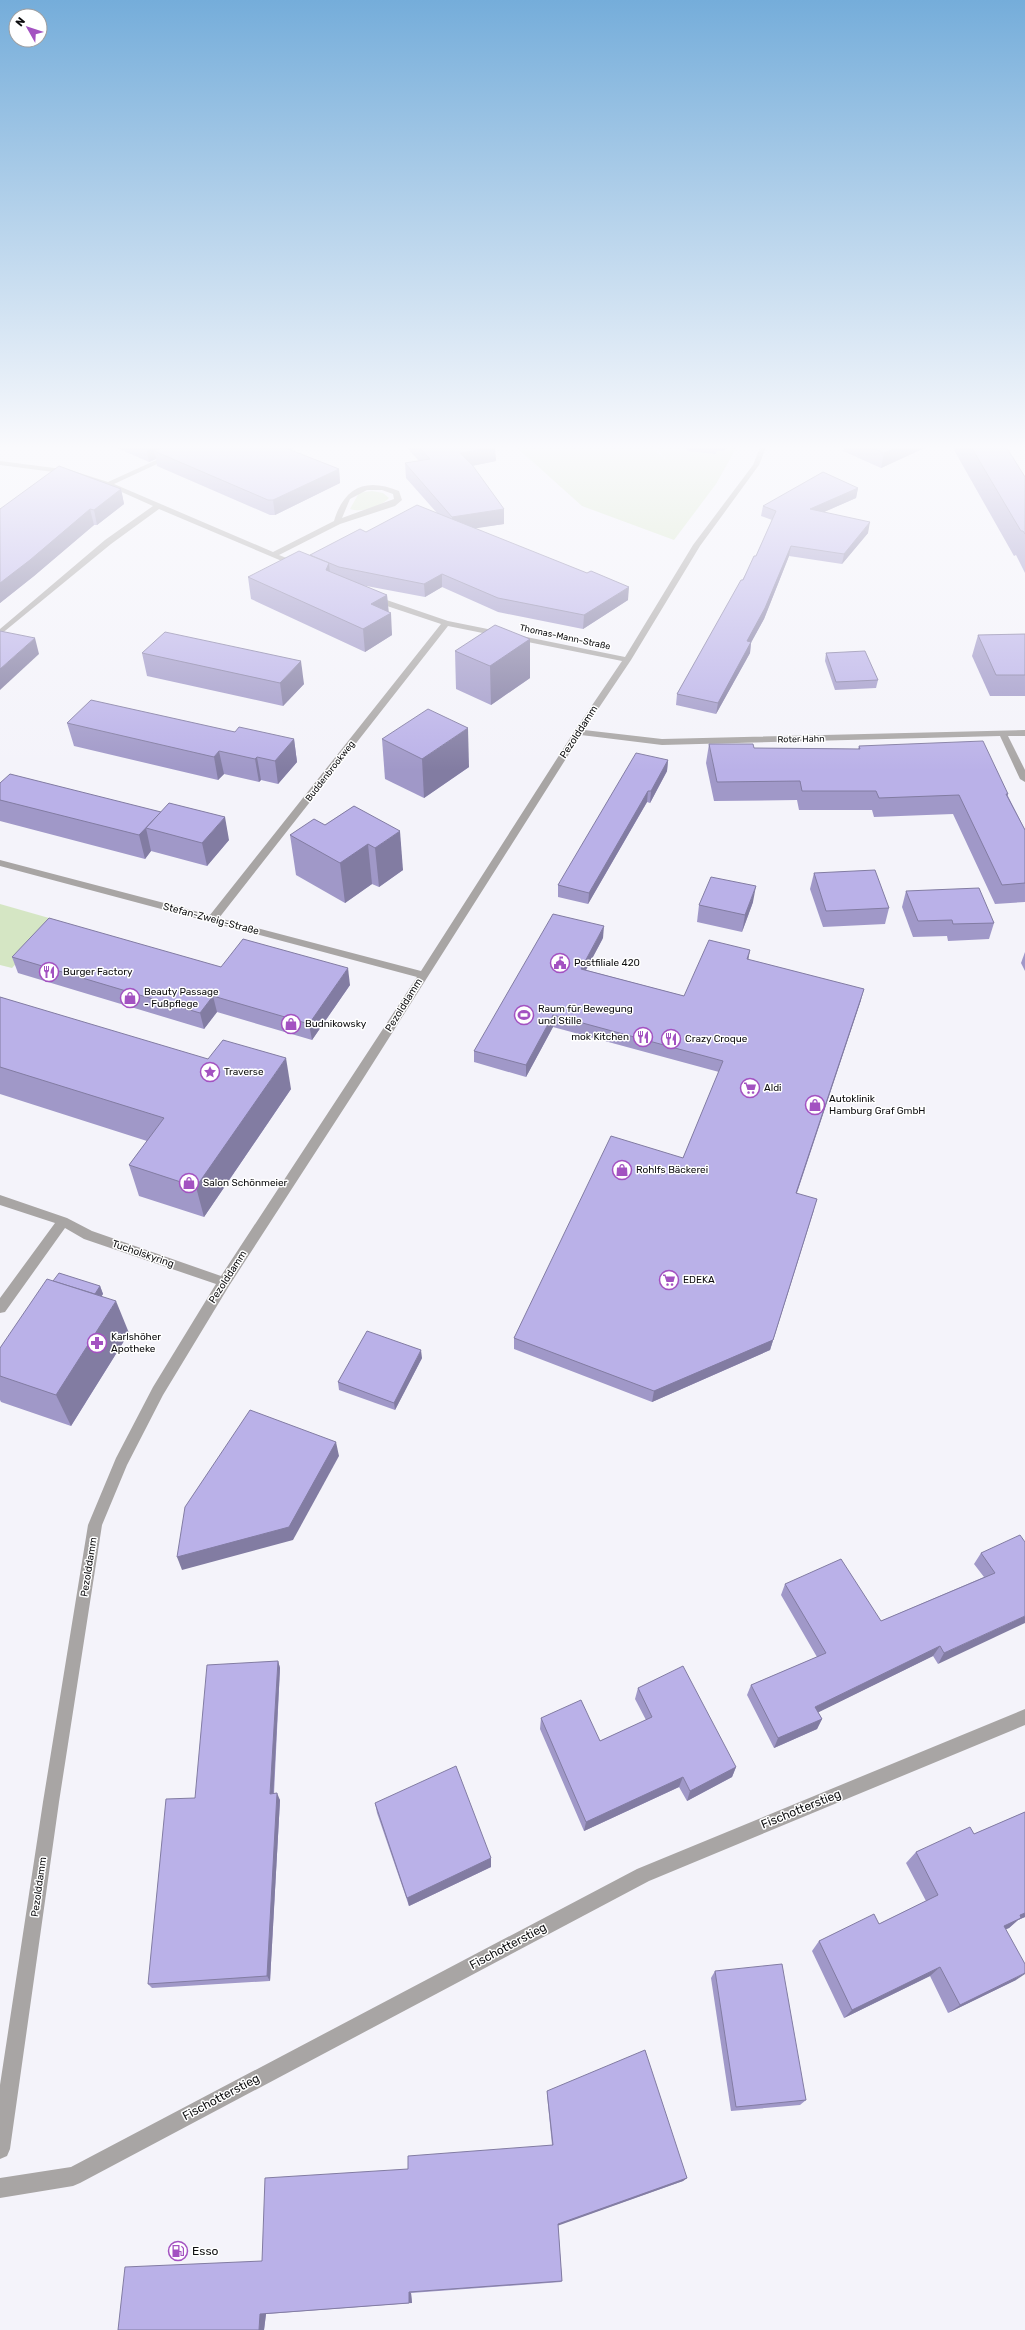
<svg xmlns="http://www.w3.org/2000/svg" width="1025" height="2330" font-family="Rubik,sans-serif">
  <rect width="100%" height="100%" fill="#f4f3fa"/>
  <g fill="#d5e6c4">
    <path d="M 514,445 L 650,445 L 668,462 L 653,445 L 738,445 L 716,484 L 674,540 L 582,506 Z"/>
    <path d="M 372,491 L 383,493 L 389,498 C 380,507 362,513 350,509 L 359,493 Z"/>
    <path d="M 0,904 L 56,920 L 12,968 L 0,965 Z"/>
  </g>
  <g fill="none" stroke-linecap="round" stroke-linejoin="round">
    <g fill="#a8a5a4" fill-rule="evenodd">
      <path d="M 189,445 L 198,445 L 114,484 L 273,552 L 334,521 C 344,487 366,477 399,491 L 402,500 L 395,506 L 340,524 L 279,555 L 299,563 L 299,567 L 296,567 L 159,509 L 111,544 L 0,635 L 0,629 L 105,540 L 153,506 L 106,485 L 69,474 L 0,465 L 0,461 L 70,470 L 108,482 ZM 367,490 L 382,490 L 393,494 L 394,499 L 342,518 L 350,499 Z"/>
      <path d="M 761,445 L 767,445 L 759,465 L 700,546 L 631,660 L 584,730 L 662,739 L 1025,730 L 1025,736 L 1008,736 L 1025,770 L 1025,782 L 1020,779 L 1000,736 L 662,745 L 581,735 L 361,1082 L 229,1286 L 163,1395 L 127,1465 L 102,1525 L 59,1802 L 10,2149 L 7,2156 L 0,2159 L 0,2085 L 43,1802 L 88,1525 L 116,1458 L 153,1387 L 216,1284 L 84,1239 L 65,1228 L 5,1312 L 0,1313 L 0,1298 L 55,1223 L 0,1205 L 0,1195 L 67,1218 L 92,1231 L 221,1276 L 417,977 L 0,866 L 0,860 L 210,915 L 441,624 L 369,600 L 369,596 L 375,596 L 448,621 L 625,657 L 693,545 L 753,465 ZM 448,626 L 622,661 L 574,732 L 421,971 L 219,918 Z"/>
      <path d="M 1025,1709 L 1025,1725 L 649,1881 L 80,2183 L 73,2186 L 0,2198 L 0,2178 L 71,2167 L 637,1869 Z"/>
    </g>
  </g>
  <g fill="#a098c8">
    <path d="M 110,445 L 301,445 L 290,450 L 339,469 L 340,483 L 275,515 L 270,515 L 157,466 L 156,459 L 149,462 Z"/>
    <path d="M 404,445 L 494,445 L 496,461 L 472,466 L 504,524 L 474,528 L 628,600 L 583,629 L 498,612 L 442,587 L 425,597 L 361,585 L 387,595 L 388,612 L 392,635 L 365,652 L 251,599 L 248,577 L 310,555 L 366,532 L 437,513 L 406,478 L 405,463 L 419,461 Z"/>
    <path d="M 687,445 L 726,445 L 725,451 L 717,451 L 716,454 L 687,451 Z"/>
    <path d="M 845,445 L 931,445 L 881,468 L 843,451 Z"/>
    <path d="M 956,445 L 1005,445 L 1025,477 L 1025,573 L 1016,555 L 1014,556 L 954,450 Z"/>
    <path d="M 858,488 L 856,498 L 824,512 L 868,533 L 842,564 L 789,556 L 764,619 L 751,642 L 750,653 L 716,714 L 676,705 L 677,694 L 756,556 L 772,520 L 761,516 L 763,506 Z"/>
    <path d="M 121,489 L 124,504 L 97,525 L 94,525 L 34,576 L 0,603 L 0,509 Z"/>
    <path d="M 1025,634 L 1025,696 L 990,696 L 972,656 L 978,635 Z"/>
    <path d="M 530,639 L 530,678 L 491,705 L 456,689 L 455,651 Z"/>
    <path d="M 142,653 L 304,684 L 283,706 L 147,676 Z"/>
    <path d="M 826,653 L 878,680 L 876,688 L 835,690 L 825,661 Z"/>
    <path d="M 67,723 L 235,732 L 294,739 L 297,762 L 278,784 L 261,780 L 259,782 L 224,774 L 218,780 L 74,746 Z"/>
    <path d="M 382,739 L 469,767 L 424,798 L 385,779 Z"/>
    <path d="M 709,744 L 754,748 L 858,749 L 859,746 L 1008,794 L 1008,796 L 1025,830 L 1025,902 L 995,904 L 953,814 L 874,817 L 872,810 L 799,810 L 797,800 L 714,801 L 706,763 Z"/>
    <path d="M 668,760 L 667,771 L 650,803 L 647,802 L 588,904 L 558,897 L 558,885 Z"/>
    <path d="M 0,783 L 229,840 L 207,866 L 151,851 L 145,859 L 0,821 Z"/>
    <path d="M 354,806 L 403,870 L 379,887 L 372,884 L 345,903 L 296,875 L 290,835 L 325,825 Z"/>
    <path d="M 814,873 L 889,908 L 885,924 L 823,927 L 810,889 Z"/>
    <path d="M 906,891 L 994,923 L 989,939 L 948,941 L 947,936 L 913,937 L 902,907 Z"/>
    <path d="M 753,902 L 742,932 L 697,922 L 699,905 Z"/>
    <path d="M 603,938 L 586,970 L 684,996 L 749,960 L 861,1000 L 797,1193 L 814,1210 L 770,1350 L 652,1402 L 514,1349 L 514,1338 L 683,1158 L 719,1072 L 553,1027 L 526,1077 L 474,1062 L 474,1051 Z"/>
    <path d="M 1025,952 L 1025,971 L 1021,963 Z"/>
    <path d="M 12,957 L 221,967 L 350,985 L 312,1040 L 217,1012 L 204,1029 L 18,973 Z"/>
    <path d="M 0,997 L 291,1089 L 204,1217 L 139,1196 L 129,1165 L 147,1141 L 0,1094 Z"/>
    <path d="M 53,1281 L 100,1286 L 103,1294 L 101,1296 L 129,1333 L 71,1426 L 1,1402 L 0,1400 L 0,1348 Z"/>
    <path d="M 422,1358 L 395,1410 L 339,1390 L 338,1382 Z"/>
    <path d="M 1025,1542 L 938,1664 L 933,1656 L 818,1712 L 822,1719 L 817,1729 L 774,1748 L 747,1695 L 751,1685 L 817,1657 L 781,1595 L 785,1584 L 881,1621 L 984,1577 L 974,1564 L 981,1553 Z"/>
    <path d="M 278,1661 L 280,1668 L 274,1794 L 280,1800 L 270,1981 L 152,1988 L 148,1984 L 195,1798 Z"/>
    <path d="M 638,1688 L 736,1767 L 732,1777 L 687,1801 L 679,1787 L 584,1831 L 540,1729 L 541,1718 L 600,1741 L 646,1720 L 635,1699 Z"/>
    <path d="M 375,1803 L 491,1858 L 491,1867 L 409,1906 L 377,1813 Z"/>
    <path d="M 1025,1812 L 1025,1917 L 1018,1920 L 1009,1928 L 1006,1929 L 1016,1980 L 948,2013 L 930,1976 L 844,2018 L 812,1951 L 819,1941 L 879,1924 L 926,1901 L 906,1863 L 916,1852 L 974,1834 Z"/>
    <path d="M 715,1971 L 806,2100 L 800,2105 L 731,2111 L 711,1978 Z"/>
    <path d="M 547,2091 L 687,2178 L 683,2181 L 558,2225 L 562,2281 L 561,2282 L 411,2293 L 412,2303 L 266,2314 L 264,2330 L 118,2330 L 262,2261 L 408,2169 L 552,2145 L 547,2095 Z"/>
  </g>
  <g fill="#827ca2">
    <path d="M 151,445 L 185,445 L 154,451 L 156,459 L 149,462 L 146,447 Z"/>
    <path d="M 272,445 L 301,445 L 274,457 Z"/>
    <path d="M 903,445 L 931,445 L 881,468 L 884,453 Z"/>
    <path d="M 495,447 L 496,461 L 461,468 L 460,453 Z"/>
    <path d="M 339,469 L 340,483 L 275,515 L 273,500 Z"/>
    <path d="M 858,488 L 856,498 L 808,519 L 810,509 Z"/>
    <path d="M 121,489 L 124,504 L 97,525 L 94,510 Z"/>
    <path d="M 90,509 L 94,525 L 34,576 L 0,603 L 0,583 Z"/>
    <path d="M 504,509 L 504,524 L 452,532 L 452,517 Z"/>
    <path d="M 870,522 L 868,533 L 842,564 L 844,554 Z"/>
    <path d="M 791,546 L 789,556 L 764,619 L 746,652 L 747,641 Z"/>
    <path d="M 329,563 L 331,585 L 326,570 Z"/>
    <path d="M 442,574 L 442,587 L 425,597 L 424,584 Z"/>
    <path d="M 629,587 L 628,600 L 583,629 L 584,615 Z"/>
    <path d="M 387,595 L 389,614 L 391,613 L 392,635 L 365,652 L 363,629 L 371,604 Z"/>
    <path d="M 35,638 L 39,654 L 0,690 L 0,669 Z"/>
    <path d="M 530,639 L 530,678 L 491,705 L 490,666 Z"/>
    <path d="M 751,642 L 750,653 L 716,714 L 718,703 Z"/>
    <path d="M 301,661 L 304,684 L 283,706 L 280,683 Z"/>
    <path d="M 468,728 L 469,767 L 424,798 L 422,759 Z"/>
    <path d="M 294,739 L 297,762 L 278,784 L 275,761 Z"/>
    <path d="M 219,751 L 224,774 L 218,780 L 214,757 Z"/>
    <path d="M 257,757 L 261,780 L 259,782 L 255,759 Z"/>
    <path d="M 668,760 L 667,771 L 650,803 L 651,791 Z"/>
    <path d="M 648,791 L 647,802 L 588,904 L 589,893 Z"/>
    <path d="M 225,817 L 229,840 L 207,866 L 202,843 Z"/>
    <path d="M 146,828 L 151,851 L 145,859 L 139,835 Z"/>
    <path d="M 400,831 L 403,870 L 379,887 L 375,848 Z"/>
    <path d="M 368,844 L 372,884 L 345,903 L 340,863 Z"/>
    <path d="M 756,886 L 753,902 L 742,932 L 745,915 Z"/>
    <path d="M 604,926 L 603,938 L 580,981 L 581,969 Z"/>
    <path d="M 750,950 L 748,962 L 747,959 Z"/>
    <path d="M 348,968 L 350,985 L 312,1040 L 309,1024 Z"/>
    <path d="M 864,989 L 861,1000 L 793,1204 L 796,1193 Z"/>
    <path d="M 213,996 L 217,1012 L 204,1029 L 200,1013 Z"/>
    <path d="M 553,1015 L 553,1027 L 526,1077 L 526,1065 Z"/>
    <path d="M 286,1058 L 291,1089 L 204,1217 L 196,1187 Z"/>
    <path d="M 817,1199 L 770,1350 L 652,1402 L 654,1391 Z"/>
    <path d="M 100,1286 L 103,1294 L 86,1320 L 83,1312 Z"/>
    <path d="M 116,1301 L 129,1333 L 71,1426 L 56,1395 Z"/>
    <path d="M 421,1350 L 422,1358 L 395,1410 L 394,1403 Z"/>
    <path d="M 336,1442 L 339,1456 L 293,1540 L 182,1570 L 177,1557 Z"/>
    <path d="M 1025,1616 L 1025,1623 L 938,1664 L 944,1653 Z"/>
    <path d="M 940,1646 L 933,1656 L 811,1716 L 815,1707 Z"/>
    <path d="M 278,1661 L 280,1668 L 273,1800 L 270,1794 Z"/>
    <path d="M 822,1719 L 817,1729 L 774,1748 L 778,1738 Z"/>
    <path d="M 736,1767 L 732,1777 L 687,1801 L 690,1791 Z"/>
    <path d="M 683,1777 L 679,1787 L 584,1831 L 586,1822 Z"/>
    <path d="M 277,1793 L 280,1800 L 270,1981 L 267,1976 Z"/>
    <path d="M 491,1858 L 491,1867 L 409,1906 L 407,1898 Z"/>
    <path d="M 1025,1913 L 1025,1917 L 1018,1920 L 1009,1928 L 992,1935 L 1004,1926 L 1020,1915 Z"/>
    <path d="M 940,1967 L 930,1976 L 844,2018 L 852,2010 Z"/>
    <path d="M 1025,1973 L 1025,1974 L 1016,1980 L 948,2013 L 960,2005 Z"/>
    <path d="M 687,2178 L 683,2181 L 557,2226 L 558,2224 Z"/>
    <path d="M 409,2292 L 411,2293 L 412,2303 L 409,2303 Z"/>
    <path d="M 260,2314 L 266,2314 L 264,2330 L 259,2330 Z"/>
  </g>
  <g fill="#bab1e8" stroke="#827ca2">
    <path d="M 140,445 L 151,445 L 146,447 Z"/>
    <path d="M 168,445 L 278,445 L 339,469 L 273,500 L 268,500 L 154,451 Z"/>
    <path d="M 417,445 L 494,445 L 495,447 L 460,453 L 473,466 L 504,509 L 452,517 L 405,463 L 430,459 Z"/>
    <path d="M 698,445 L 718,445 L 717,447 Z"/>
    <path d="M 864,445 L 903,445 L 884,453 Z"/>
    <path d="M 970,445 L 1005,445 L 1025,477 L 1025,534 L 1023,531 L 1021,531 Z"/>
    <path d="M 59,466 L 121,489 L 94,510 L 90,509 L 30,560 L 0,583 L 0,509 Z"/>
    <path d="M 823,472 L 858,488 L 810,509 L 870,522 L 844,554 L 791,546 L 765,608 L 747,641 L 751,642 L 718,703 L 677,694 L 741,580 L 743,580 L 754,556 L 756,556 L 776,511 L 763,506 Z"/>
    <path d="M 417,505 L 587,573 L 591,571 L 629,587 L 584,615 L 498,598 L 442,574 L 424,584 L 339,567 L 310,555 L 360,529 L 366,532 Z"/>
    <path d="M 299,551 L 329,563 L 326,570 L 387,595 L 371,604 L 391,613 L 363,629 L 248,577 Z"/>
    <path d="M 495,625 L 530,639 L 490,666 L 455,651 Z"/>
    <path d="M 0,631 L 35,638 L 0,669 Z"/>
    <path d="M 165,632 L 301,661 L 280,683 L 142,653 Z"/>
    <path d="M 1025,634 L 1025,675 L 996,675 L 978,635 Z"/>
    <path d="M 865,651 L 878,680 L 836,682 L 826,653 Z"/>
    <path d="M 91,700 L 235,732 L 239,727 L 294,739 L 275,761 L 257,757 L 255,759 L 219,751 L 214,757 L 67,723 Z"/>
    <path d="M 428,709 L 468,728 L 422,759 L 382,739 Z"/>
    <path d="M 983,741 L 1008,794 L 1006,794 L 1025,830 L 1025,883 L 1002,885 L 959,795 L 879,798 L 876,791 L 802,791 L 800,781 L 717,782 L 709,744 L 753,744 L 754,748 L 860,749 L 859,746 Z"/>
    <path d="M 636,753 L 668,760 L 651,791 L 648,791 L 589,893 L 558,885 Z"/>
    <path d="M 10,774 L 161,812 L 139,835 L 0,800 L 0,783 Z"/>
    <path d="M 169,803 L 225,817 L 202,843 L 146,828 Z"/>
    <path d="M 354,806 L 400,831 L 375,848 L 368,844 L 340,863 L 290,835 L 314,819 L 325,825 Z"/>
    <path d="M 875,870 L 889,908 L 826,911 L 814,873 Z"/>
    <path d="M 711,877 L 756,886 L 745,915 L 699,905 Z"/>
    <path d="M 979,888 L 994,923 L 953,924 L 952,920 L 918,921 L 906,891 Z"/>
    <path d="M 553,914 L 604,926 L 581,969 L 684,996 L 709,940 L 750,950 L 747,959 L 864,989 L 796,1193 L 817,1199 L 773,1340 L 654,1391 L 514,1338 L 611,1136 L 683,1158 L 723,1061 L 553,1015 L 526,1065 L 474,1051 Z"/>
    <path d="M 49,918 L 221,967 L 243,939 L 348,968 L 309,1024 L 213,996 L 200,1013 L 12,957 Z"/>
    <path d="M 0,997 L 208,1059 L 223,1040 L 286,1058 L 196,1187 L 129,1165 L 164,1118 L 0,1067 Z"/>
    <path d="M 59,1273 L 100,1286 L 95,1294 L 53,1281 Z"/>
    <path d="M 47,1279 L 116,1301 L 56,1395 L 0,1376 L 0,1348 Z"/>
    <path d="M 367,1331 L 421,1350 L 394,1403 L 338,1382 Z"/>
    <path d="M 250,1410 L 336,1442 L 289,1527 L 177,1557 L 185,1507 Z"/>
    <path d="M 1020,1535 L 1025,1542 L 1025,1616 L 944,1653 L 940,1646 L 815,1707 L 822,1719 L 778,1738 L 751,1685 L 826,1653 L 785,1584 L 841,1559 L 881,1621 L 995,1573 L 981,1553 Z"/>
    <path d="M 278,1661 L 270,1794 L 277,1793 L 267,1976 L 148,1984 L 166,1799 L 195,1798 L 207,1665 Z"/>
    <path d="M 683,1666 L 736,1767 L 690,1791 L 683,1777 L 586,1822 L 541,1718 L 581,1700 L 600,1741 L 652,1717 L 638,1688 Z"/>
    <path d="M 456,1766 L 491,1858 L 407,1898 L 375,1803 Z"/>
    <path d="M 1025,1812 L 1025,1913 L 1020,1915 L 1021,1918 L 1004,1926 L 1025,1964 L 1025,1973 L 960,2005 L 940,1967 L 852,2010 L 819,1941 L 874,1914 L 879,1924 L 938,1895 L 916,1852 L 970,1827 L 974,1834 Z"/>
    <path d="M 782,1964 L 806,2100 L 736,2107 L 715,1971 Z"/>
    <path d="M 645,2050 L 687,2178 L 558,2224 L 562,2281 L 409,2292 L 409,2303 L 260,2314 L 259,2330 L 118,2330 L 125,2267 L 262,2261 L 265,2178 L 408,2169 L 408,2156 L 553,2145 L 547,2091 Z"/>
  </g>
  <linearGradient id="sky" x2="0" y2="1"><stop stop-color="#75adda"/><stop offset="0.58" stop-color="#fafafd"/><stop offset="1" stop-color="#fafafd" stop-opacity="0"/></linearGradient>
  <rect width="1025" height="771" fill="url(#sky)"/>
  <defs>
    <g id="civic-ring" transform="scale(1)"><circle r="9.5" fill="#fff" stroke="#a352c1" stroke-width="1.5"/><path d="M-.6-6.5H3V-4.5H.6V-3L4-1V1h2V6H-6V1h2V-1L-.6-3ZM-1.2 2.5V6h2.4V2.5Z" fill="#a352c1"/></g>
    <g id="restaurant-ring" transform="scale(1)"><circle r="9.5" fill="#fff" stroke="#a352c1" stroke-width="1.5"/><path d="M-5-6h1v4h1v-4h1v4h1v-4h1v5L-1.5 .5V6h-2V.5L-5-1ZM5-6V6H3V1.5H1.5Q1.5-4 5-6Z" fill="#a352c1"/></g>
    <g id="shop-ring" transform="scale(1)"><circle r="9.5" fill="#fff" stroke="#a352c1" stroke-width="1.5"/><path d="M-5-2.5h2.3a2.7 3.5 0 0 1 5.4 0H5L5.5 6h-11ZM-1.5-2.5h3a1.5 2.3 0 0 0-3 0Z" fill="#a352c1"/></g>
    <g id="stadium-ring" transform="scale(1)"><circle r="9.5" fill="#fff" stroke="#a352c1" stroke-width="1.5"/><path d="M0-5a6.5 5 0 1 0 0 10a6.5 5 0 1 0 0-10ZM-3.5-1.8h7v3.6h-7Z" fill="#a352c1"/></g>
    <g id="sight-ring" transform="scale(1)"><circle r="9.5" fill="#fff" stroke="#a352c1" stroke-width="1.5"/><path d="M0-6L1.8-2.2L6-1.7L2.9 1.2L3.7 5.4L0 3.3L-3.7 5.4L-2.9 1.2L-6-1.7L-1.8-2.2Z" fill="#a352c1"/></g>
    <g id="supermarket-ring" transform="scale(1)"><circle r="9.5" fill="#fff" stroke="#a352c1" stroke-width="1.5"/><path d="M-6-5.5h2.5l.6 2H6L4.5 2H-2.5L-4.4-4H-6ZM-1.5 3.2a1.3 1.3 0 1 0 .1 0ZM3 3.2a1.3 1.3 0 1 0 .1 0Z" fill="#a352c1"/></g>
    <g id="pharmacy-ring" transform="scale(1)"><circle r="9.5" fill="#fff" stroke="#a352c1" stroke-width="1.5"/><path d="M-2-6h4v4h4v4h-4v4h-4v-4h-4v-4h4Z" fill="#a352c1"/></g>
    <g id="fuel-ring" transform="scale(1)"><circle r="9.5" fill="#fff" stroke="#a352c1" stroke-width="1.5"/><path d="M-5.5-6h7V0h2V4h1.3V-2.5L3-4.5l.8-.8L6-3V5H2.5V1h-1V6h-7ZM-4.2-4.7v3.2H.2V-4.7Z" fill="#a352c1"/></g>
  </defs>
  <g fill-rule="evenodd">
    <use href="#civic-ring" x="560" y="963"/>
    <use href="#restaurant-ring" x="49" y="972"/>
    <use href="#shop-ring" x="130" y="998"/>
    <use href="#stadium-ring" x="524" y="1015"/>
    <use href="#shop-ring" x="291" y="1024"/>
    <use href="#restaurant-ring" x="643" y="1037"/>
    <use href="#restaurant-ring" x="671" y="1039"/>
    <use href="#sight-ring" x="210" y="1072"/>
    <use href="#supermarket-ring" x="750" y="1088"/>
    <use href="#shop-ring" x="815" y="1105"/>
    <use href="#shop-ring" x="622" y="1170"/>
    <use href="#shop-ring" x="189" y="1183"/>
    <use href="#supermarket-ring" x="669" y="1280"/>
    <use href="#pharmacy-ring" x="97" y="1343"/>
    <use href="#fuel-ring" x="178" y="2251"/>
  </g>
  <g text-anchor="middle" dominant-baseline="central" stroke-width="3" stroke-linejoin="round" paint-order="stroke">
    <g font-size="9" fill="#0d0d0f" stroke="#fff">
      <text transform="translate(565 637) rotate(12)">Thomas-Mann-Straße</text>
      <text transform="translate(801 739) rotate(-1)">Roter Hahn</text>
      <text transform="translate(330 771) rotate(-52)">Buddenbrookweg</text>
    </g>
    <g font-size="10" fill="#0d0d0f" stroke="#fff">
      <text transform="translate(579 732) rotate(-57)">Pezolddamm</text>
      <text transform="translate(211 919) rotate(15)">Stefan-Zweig-Straße</text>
      <text transform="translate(404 1005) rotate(-58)">Pezolddamm</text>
      <text transform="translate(143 1254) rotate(19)">Tucholskyring</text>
      <text transform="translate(228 1277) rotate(-57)">Pezolddamm</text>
      <text transform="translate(89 1567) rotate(-81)">Pezolddamm</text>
      <text transform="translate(39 1887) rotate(-82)">Pezolddamm</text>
    </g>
    <g font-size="10" fill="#0d0d0f" stroke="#fff" text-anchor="start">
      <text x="574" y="963">Postfiliale 420</text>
      <text x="63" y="972">Burger Factory</text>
      <text x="144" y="992">Beauty Passage<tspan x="144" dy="12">- Fußpflege</tspan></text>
      <text x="538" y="1009">Raum für Bewegung<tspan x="538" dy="12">und Stille</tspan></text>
      <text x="305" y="1024">Budnikowsky</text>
      <text x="629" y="1037" text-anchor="end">mok Kitchen</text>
      <text x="685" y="1039">Crazy Croque</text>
      <text x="224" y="1072">Traverse</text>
      <text x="764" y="1088">Aldi</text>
      <text x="829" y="1099">Autoklinik<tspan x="829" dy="12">Hamburg Graf GmbH</tspan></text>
      <text x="636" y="1170">Rohlfs Bäckerei</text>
      <text x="203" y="1183">Salon Schönmeier</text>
      <text x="683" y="1280">EDEKA</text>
      <text x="111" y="1337">Karlshöher<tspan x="111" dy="12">Apotheke</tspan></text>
    </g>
    <g font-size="12" fill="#0d0d0f" stroke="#fff">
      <text transform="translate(801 1809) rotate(-22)">Fischotterstieg</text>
      <text transform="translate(508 1946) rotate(-28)">Fischotterstieg</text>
      <text transform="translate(221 2097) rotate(-28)">Fischotterstieg</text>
    </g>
    <g font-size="12" fill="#0d0d0f" stroke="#fff" text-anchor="start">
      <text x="192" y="2251">Esso</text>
    </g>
  </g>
  <g transform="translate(28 28) rotate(309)"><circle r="19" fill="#ffffff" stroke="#9e9e9f"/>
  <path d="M0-3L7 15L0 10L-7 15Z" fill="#a352c1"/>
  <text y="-6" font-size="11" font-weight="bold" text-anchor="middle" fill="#0d0d0f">N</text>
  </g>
</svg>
